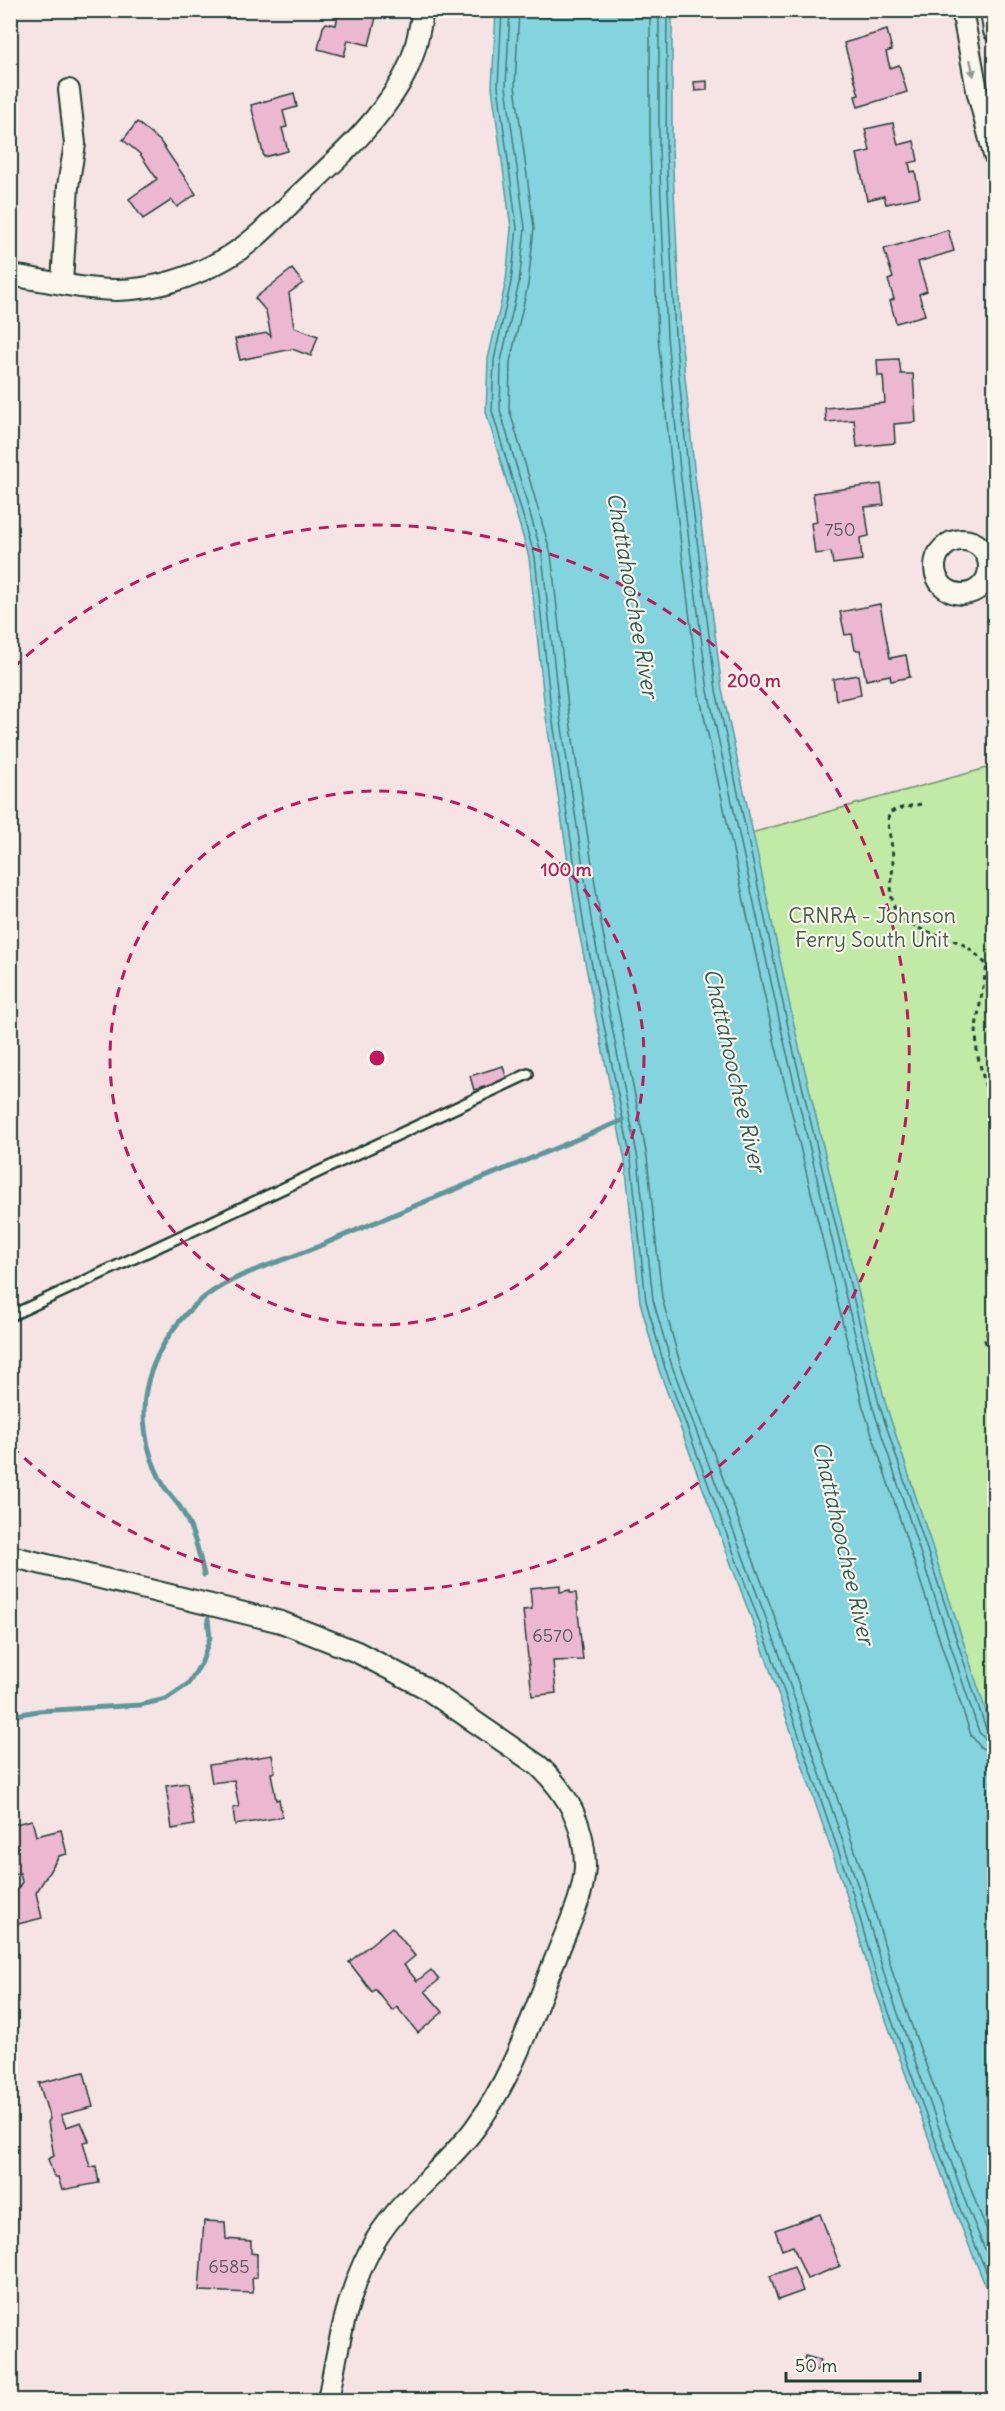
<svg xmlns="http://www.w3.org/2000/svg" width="1005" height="2411" font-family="Delius,sans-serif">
  <rect width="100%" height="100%" fill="#f6e4e4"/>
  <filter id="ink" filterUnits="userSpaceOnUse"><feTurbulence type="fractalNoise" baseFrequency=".0167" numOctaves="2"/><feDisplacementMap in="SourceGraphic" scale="12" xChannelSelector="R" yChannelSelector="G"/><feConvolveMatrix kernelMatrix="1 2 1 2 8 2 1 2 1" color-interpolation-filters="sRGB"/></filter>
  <g filter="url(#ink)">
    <path fill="#c0eaa6" stroke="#70946d" stroke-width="1.5" d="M 994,766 L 994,1858 L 740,836 Z"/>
    <path fill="#83d4de" stroke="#5b989a" stroke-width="1.5" d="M 496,11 L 672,11 L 672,149 L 681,336 L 694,468 L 722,689 L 796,1034 L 885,1402 L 994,1736 L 994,2307 L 955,2211 L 873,1984 L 847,1896 L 766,1658 L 659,1370 L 640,1302 L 625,1161 L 578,927 L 545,710 L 529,557 L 486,412 L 488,359 L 506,281 L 511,228 L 492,87 Z"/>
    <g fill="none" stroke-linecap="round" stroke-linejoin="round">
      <g stroke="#477978" stroke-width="1.5">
        <path d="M 502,10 L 498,86 L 517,228 L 511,282 L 494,360 L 492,411 L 535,557 L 551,709 L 584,926 L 631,1160 L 646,1301 L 665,1368 L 772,1656 L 853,1894 L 878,1982 L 960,2209 L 994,2290"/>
        <path d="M 510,10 L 506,86 L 525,228 L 519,283 L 501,361 L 500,410 L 542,555 L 559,708 L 592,925 L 638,1159 L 653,1300 L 672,1366 L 779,1653 L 860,1892 L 886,1980 L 967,2206 L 994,2271"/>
        <path d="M 519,10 L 515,86 L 534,228 L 528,285 L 510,362 L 509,408 L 551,554 L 568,707 L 601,923 L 647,1157 L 662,1298 L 680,1363 L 787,1650 L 868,1889 L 894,1977 L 976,2203 L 994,2248"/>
        <path d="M 650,10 L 650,150 L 658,337 L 672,471 L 699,693 L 774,1039 L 863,1407 L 971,1735 L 981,1748 L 994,1751"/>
        <path d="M 659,10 L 659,150 L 667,337 L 680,470 L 708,691 L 783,1037 L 872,1405 L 979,1732 L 986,1740 L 994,1742"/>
        <path d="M 667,10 L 666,150 L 675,336 L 688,469 L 716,690 L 790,1036 L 879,1404 L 986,1729 L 989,1733 L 994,1734"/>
      </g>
      <g stroke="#5b989a" stroke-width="5">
        <path d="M 204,1575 C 199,1552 193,1528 180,1507 C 175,1500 168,1493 164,1486 C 151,1463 144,1438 144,1412 C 144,1368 171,1322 206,1296 C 240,1271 279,1263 317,1247 C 419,1203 522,1163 623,1120"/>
        <path d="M 10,1716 L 38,1711 L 140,1705 L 166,1699 L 188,1684 L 202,1662 L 210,1637 L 208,1619"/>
      </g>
    </g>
    <g fill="#ecb7d1" stroke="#1f3d34" stroke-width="1.5">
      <path d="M 339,10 L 378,10 L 369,45 L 348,40 L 344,56 L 318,49 L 323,27 L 326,23 L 336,25 Z"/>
      <path d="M 887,30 L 892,50 L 886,52 L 890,68 L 899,65 L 907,92 L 858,107 L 855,96 L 859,95 L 844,43 Z"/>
      <path d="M 707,81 L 707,90 L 695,91 L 694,82 Z"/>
      <path d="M 294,93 L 297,107 L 283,111 L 287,127 L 282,128 L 288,151 L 264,157 L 251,105 Z"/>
      <path d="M 137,122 L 160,141 L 196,194 L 177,207 L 172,200 L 143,219 L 129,199 L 157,179 L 140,154 L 123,140 Z"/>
      <path d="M 893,123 L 898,145 L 914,141 L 918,161 L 909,163 L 911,172 L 915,171 L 920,197 L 886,204 L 884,196 L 867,200 L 857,154 L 870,151 L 865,129 Z"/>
      <path d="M 948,230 L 954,251 L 918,262 L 927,291 L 919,294 L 925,315 L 896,323 L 890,301 L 894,299 L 888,280 L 893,278 L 884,249 Z"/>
      <path d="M 292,269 L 303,283 L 289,293 L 294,327 L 318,336 L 311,356 L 292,349 L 240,360 L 235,339 L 267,333 L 271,336 L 266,311 L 255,298 Z"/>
      <path d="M 899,359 L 901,374 L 913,374 L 916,422 L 894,424 L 895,443 L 857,447 L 854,420 L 826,422 L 825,408 L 885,403 L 883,376 L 878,376 L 877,360 Z"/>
      <path d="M 881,484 L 884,505 L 865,507 L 869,536 L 860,538 L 862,560 L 833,564 L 831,552 L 815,554 L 811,523 L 817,522 L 813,493 Z"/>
      <path d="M 880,604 L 890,658 L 906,655 L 910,677 L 891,681 L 890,675 L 866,680 L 860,650 L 855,650 L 852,634 L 845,635 L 840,612 Z"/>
      <path d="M 858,675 L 861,695 L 836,700 L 833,679 Z"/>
      <path d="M 503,1066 L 507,1080 L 474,1090 L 470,1076 Z"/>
      <path d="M 560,1585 L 560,1592 L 570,1590 L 570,1593 L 576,1593 L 583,1660 L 553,1661 L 556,1693 L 532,1696 L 523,1610 L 532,1609 L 530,1588 Z"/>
      <path d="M 272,1755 L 275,1772 L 271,1773 L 276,1800 L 279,1799 L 282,1817 L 235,1825 L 233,1808 L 239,1807 L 234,1780 L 212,1783 L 209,1765 Z"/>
      <path d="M 187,1783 L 194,1825 L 172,1829 L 166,1786 Z"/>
      <path d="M 32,1820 L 36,1836 L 61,1830 L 67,1854 L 59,1856 L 36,1893 L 42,1918 L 14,1925 L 10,1900 L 22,1882 L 20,1873 L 10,1876 L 11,1825 Z"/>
      <path d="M 392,1927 L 415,1956 L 404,1965 L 417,1981 L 431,1970 L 439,1980 L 425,1991 L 443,2012 L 418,2033 L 397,2007 L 393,2011 L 375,1989 L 372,1992 L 349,1962 Z"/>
      <path d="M 84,2072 L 93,2107 L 61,2115 L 66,2127 L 81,2122 L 89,2141 L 83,2142 L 90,2167 L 96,2166 L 99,2183 L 62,2190 L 58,2177 L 54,2177 L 48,2159 L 54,2156 L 48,2122 L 50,2119 L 39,2083 Z"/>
      <path d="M 820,2214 L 840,2266 L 807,2279 L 793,2246 L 782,2250 L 775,2230 Z"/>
      <path d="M 204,2221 L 225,2222 L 226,2239 L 251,2241 L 251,2253 L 257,2254 L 257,2277 L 252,2278 L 253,2293 L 199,2291 Z"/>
      <path d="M 794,2267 L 803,2291 L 778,2300 L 770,2276 Z"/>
      <path d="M 805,2356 L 820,2360 L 817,2371 L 802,2367 Z"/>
    </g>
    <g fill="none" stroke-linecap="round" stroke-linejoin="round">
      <g stroke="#1f3d34" stroke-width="14">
        <path id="service" d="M 10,1316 L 528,1074"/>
      </g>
      <g stroke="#1f3d34" stroke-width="24">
        <g id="minor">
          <path d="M 962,10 L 977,90 L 994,155"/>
          <path d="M 991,10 L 994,31"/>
          <path d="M 10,275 C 53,281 99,295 142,288 C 170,284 198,274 223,260 C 251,245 274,220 296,198 C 335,161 375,127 402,80 C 414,59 419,34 423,10"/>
          <path d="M 62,283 L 68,186 L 75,144 L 69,90"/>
          <circle cx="962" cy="567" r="27"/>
          <path d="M 10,1556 L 281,1622 L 357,1652 L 424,1687 L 539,1766 C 568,1794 585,1825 585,1866 C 584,1897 567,1928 556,1957 C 532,2016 513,2077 475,2128 C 442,2173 394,2202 369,2252 C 345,2299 338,2350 328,2400"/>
        </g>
      </g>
      <g stroke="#1f3d34" stroke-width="3" stroke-dasharray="4.5 4.5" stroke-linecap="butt">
        <path d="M 921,804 L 897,809 L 889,813 C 886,827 893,844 893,859 C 893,877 888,892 895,909 C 903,931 948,934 967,947 C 974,952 981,959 987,965 L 976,1027 L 977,1053 L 994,1119"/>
        <path d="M 994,1314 L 985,1340 L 994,1370"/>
      </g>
      <use href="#service" stroke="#fbf7ec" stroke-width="9"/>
      <use href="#minor" stroke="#fbf7ec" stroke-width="20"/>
    </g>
    <defs><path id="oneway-solid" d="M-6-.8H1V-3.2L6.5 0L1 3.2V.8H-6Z" transform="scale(1.5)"/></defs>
    <use fill="#8d9a90" href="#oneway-solid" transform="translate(972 68) rotate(78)"/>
  </g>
  <g fill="none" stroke="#c2185b" stroke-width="3" stroke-dasharray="10 8">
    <circle cx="377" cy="1058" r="267"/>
    <path d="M13 668A533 533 0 1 1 13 1448"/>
  </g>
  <g text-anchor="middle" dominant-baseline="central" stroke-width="4.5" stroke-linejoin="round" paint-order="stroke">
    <g font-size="18" fill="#525c5b">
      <text x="840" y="529">750</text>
      <text x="553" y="1635">6570</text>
      <text x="229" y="2266">6585</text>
    </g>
    <g font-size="21" fill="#3f604b" stroke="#fbf7ec">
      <text x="872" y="915">CRNRA - Johnson<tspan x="872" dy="24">Ferry South Unit</tspan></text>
    </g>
    <g font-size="22" font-style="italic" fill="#335b56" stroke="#fbf7ec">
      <text transform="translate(633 595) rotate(80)">Chattahoochee River</text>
      <text transform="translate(735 1070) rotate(77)">Chattahoochee River</text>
      <text transform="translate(844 1543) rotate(77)">Chattahoochee River</text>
    </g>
  </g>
  <circle cx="377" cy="1058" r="9" fill="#c2185b" stroke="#fbf7ec" stroke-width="3"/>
  <g font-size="18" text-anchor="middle" font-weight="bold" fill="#c2185b" stroke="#fbf7ec" stroke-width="4.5" stroke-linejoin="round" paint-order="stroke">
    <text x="754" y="687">200 m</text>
    <text x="566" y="876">100 m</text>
  </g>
  <rect width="1005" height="2411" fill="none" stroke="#fbf7ec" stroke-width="36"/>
  <rect x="18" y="18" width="969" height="2375" fill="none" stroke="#1f3d34" stroke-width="2" filter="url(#ink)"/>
  <path d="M786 2372v9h134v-9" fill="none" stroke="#1f3d34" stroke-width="3"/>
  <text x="795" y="2372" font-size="18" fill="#1f3d34" stroke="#fbf7ec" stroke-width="4.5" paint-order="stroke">50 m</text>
</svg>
